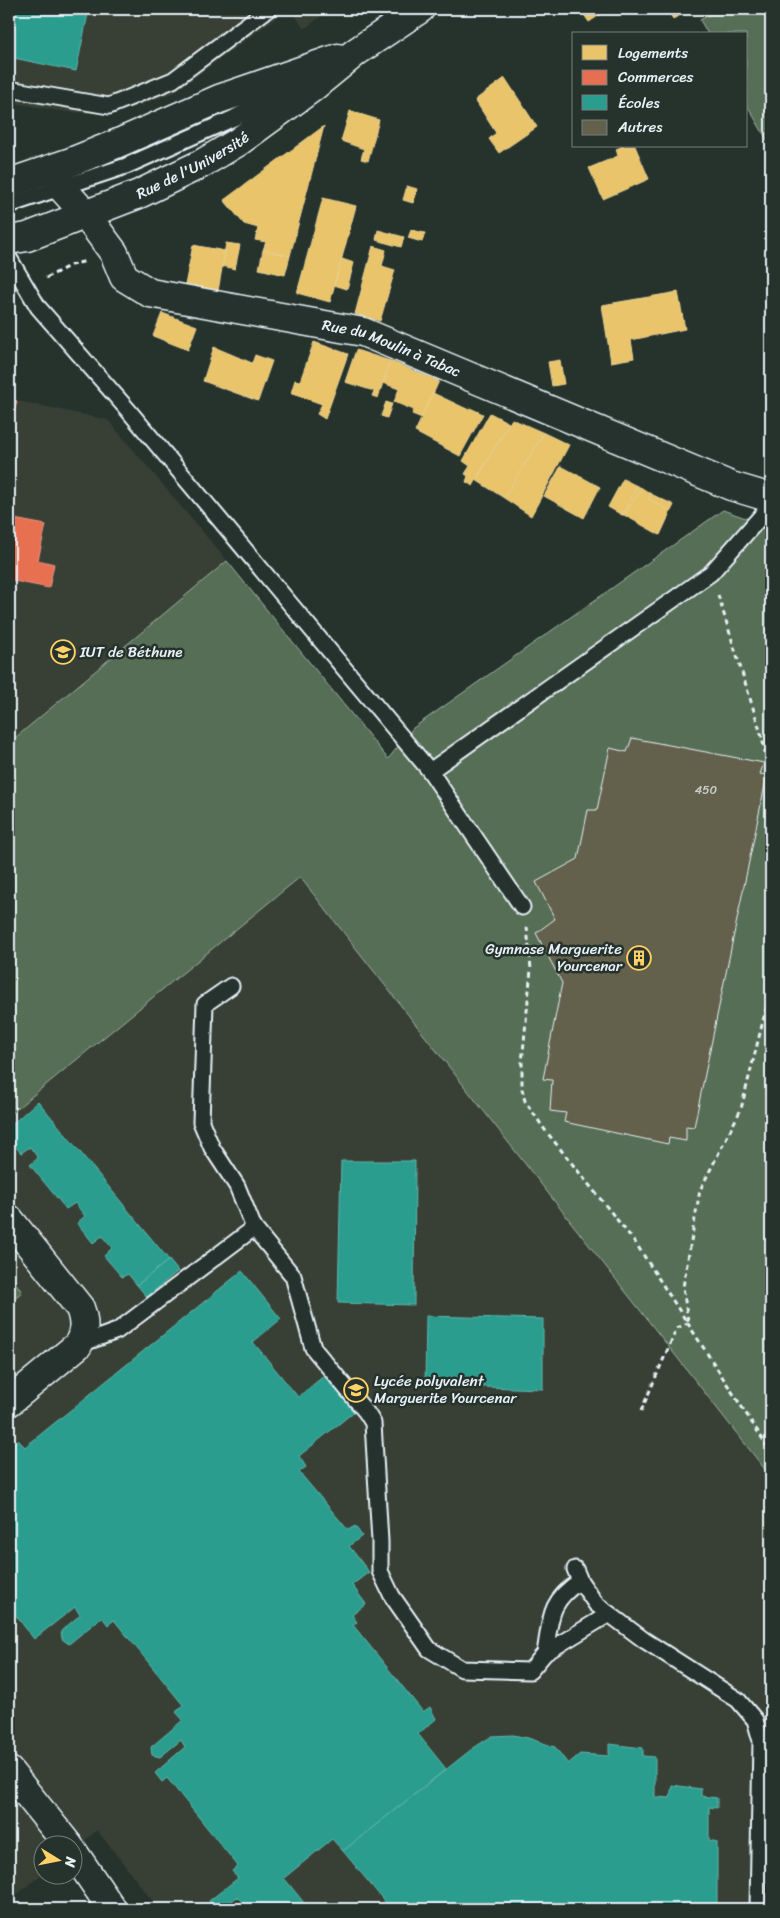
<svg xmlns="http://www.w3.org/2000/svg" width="780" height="1918" font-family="Sriracha,sans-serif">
  <rect width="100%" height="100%" fill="#26332d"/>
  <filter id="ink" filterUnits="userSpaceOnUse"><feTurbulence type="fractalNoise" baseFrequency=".02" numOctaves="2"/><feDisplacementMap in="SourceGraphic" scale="10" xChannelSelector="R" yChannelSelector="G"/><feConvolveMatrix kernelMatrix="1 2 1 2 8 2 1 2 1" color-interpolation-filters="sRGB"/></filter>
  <g filter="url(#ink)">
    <g fill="#384036">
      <path d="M 9,9 L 288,9 L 173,93 L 114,114 L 67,112 L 9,102 Z"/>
      <path d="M 291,9 L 331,9 L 304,29 Z"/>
      <path d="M 9,399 L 108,420 L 227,561 L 9,743 Z"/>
      <path d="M 300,877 L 771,1477 L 771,1909 L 159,1909 L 97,1830 L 73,1850 L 72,1846 L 42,1846 L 42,1874 L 9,1901 L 9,1303 L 22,1292 L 9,1273 L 9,1115 Z"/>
    </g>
    <g fill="#566e54" stroke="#9fb0a6">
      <path d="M 720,9 L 771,9 L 771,147 L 746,103 L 746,34 L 708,34 L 700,20 Z"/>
      <path d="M 723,510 L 771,527 L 771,1477 L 300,877 L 9,1115 L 9,743 L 227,561 L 388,759 L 413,728 Z"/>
      <path d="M 9,1273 L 22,1292 L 9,1303 Z"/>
    </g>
    <g fill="#e9c46a" stroke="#e9d295">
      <path d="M 580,9 L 609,9 L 589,22 Z"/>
      <path d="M 667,9 L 684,9 L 686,12 L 673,19 Z"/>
      <path d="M 505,78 L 537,127 L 499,153 L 489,139 L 496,133 L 475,100 Z"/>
      <path d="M 350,111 L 379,120 L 368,161 L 361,159 L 364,149 L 341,141 Z"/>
      <path d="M 324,126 L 290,256 L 263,250 L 266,242 L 255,240 L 258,228 L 244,224 L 224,200 Z"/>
      <path d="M 623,146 L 635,146 L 649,179 L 603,199 L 589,168 L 618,156 L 616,149 Z"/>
      <path d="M 407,186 L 417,189 L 413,203 L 403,200 Z"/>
      <path d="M 323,198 L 356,206 L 330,302 L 297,293 Z"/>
      <path d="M 378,230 L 404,237 L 401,247 L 376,240 Z"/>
      <path d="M 411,230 L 425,233 L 422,242 L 408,238 Z"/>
      <path d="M 226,243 L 240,245 L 235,269 L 222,266 Z"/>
      <path d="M 193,245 L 225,251 L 218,291 L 185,285 Z"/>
      <path d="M 373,246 L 386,250 L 382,266 L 395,270 L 380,321 L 355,314 Z"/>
      <path d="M 263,250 L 290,256 L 285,275 L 259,269 Z"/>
      <path d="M 342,259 L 354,263 L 347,289 L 334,285 Z"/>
      <path d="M 678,292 L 685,329 L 631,340 L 634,358 L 611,362 L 602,305 Z"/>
      <path d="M 162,313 L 197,326 L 188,350 L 153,336 Z"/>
      <path d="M 314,342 L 348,354 L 325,419 L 317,414 L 322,404 L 291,393 L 295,380 L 300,381 Z"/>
      <path d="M 214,347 L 252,363 L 255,355 L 272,361 L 258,401 L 203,381 Z"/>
      <path d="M 356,350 L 390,361 L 378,398 L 372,396 L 374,391 L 345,382 Z"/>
      <path d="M 560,360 L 564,384 L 552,386 L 548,362 Z"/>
      <path d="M 390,361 L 439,381 L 422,418 L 412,414 L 414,410 L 394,402 L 399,389 L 383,383 Z"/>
      <path d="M 433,393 L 469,410 L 470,408 L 483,414 L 460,456 L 415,432 Z"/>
      <path d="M 386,402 L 392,404 L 387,418 L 381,416 Z"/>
      <path d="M 490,413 L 509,423 L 473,486 L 466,482 L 468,476 L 465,474 L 470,466 L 463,461 Z"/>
      <path d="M 512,419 L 544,433 L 504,498 L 476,480 Z"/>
      <path d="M 544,433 L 569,445 L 531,516 L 504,498 Z"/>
      <path d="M 561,466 L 600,487 L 584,518 L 544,496 Z"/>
      <path d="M 623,479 L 637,486 L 622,515 L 608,507 Z"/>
      <path d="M 637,486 L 642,488 L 624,515 L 622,515 Z"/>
      <path d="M 642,488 L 651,494 L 648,499 L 671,511 L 660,535 L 624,515 Z"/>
      <path d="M 651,494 L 674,505 L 671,511 L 648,499 Z"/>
    </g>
    <g fill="#e76f51" stroke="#e79683">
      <path d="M 9,399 L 17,401 L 9,431 Z"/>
      <path d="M 9,518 L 46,525 L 38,560 L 54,564 L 49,588 L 9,580 Z"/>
    </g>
    <g fill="#2a9d8f" stroke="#63b6ae">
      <path d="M 12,9 L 89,9 L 76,71 L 9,57 L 9,22 Z"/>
      <path d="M 38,1101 L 169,1260 L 137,1285 L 128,1274 L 122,1277 L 104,1256 L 112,1248 L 102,1236 L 93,1243 L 77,1223 L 85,1216 L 75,1203 L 66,1209 L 30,1165 L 38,1158 L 30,1147 L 21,1153 L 9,1139 L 9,1127 Z"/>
      <path d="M 341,1161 L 415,1161 L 414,1305 L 338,1303 Z"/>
      <path d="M 169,1260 L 178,1271 L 147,1297 L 137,1285 Z"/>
      <path d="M 242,1271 L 281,1319 L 253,1342 L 298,1397 L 325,1375 L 355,1411 L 299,1456 L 306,1467 L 299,1472 L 348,1530 L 355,1526 L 362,1536 L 349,1546 L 369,1572 L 352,1585 L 366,1604 L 352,1615 L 357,1622 L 353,1625 L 423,1712 L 430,1707 L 436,1719 L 418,1734 L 446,1769 L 343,1851 L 332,1839 L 284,1878 L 309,1909 L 235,1909 L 243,1903 L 237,1897 L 222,1909 L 208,1909 L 211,1906 L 209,1901 L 238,1878 L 232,1871 L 238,1866 L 167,1778 L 162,1782 L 155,1773 L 185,1747 L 181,1740 L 160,1757 L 152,1755 L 151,1747 L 183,1720 L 176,1712 L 183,1705 L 114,1620 L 108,1625 L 102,1617 L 69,1644 L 62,1639 L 61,1631 L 80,1615 L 75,1607 L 34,1639 L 14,1613 L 9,1617 L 9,1447 L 18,1440 L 25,1447 Z"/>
      <path d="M 426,1316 L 543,1319 L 543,1389 L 425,1385 Z"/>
      <path d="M 513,1735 L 528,1738 L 555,1747 L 568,1764 L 580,1754 L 609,1756 L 609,1744 L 643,1748 L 643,1756 L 655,1757 L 655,1797 L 670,1798 L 672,1785 L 701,1789 L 701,1796 L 717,1798 L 717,1808 L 709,1807 L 709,1840 L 717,1842 L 717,1904 L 711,1909 L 391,1909 L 343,1851 L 472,1749 L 492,1736 Z"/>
    </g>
    <path fill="#63604c" stroke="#e8f1f8" d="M 632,738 L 764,763 L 760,774 L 767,775 L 694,1127 L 686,1126 L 686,1141 L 669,1138 L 668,1144 L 564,1122 L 566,1113 L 550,1111 L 552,1080 L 543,1079 L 562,983 L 536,933 L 555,919 L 536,882 L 578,859 L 588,810 L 597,810 L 610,748 L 627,752 Z"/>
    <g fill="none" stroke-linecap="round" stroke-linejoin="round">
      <g stroke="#e8f1f8" stroke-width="19">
        <g id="lane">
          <path d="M 9,89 L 109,106 L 173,80 L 268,9"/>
          <path d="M 9,205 L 126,166 L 234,118 L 300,82"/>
          <path d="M 9,258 L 38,307 L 128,410 L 430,771 L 522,907"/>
          <path d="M 430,771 L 711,573 L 771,505"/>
          <path d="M 254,1228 L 293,1276 L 313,1348 L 366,1412 L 373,1423 L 380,1541 L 380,1571 L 392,1596 L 429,1649 L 462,1669 L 530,1671 L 545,1653 L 609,1614"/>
          <path d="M 78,1345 L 117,1331 L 254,1228 L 237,1186 L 212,1148 L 201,1122 L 205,1004 L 231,986"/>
          <path d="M 575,1569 L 580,1581 L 596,1604 L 644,1640 L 738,1700 L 755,1720 L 761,1741 L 758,1909"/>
          <path d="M 545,1653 C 551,1619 548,1602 580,1581"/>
        </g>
      </g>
      <g stroke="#e8f1f8" stroke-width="31">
        <g id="street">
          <path id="s1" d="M 58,167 L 61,187 L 86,215 L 114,253 L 124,277 L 150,293 L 363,332 L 731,486 L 771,498"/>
          <path d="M 9,183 L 71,162 L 116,144 L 219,99 L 338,58"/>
          <path id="s2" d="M 9,240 L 27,237 L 139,194 L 201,164 L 238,142 L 312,88 L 356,52 L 420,9"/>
          <path d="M 9,1219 L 80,1308 C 85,1322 85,1332 78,1345 L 9,1402"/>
          <path d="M 9,1771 L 69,1846"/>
          <path d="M 72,1850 L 112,1909"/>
        </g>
      </g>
      <g stroke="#e8f1f8" stroke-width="3" stroke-dasharray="5 4" stroke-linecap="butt">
        <path d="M 46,278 L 71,265 L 86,261"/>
        <path d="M 718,595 L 762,737 L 771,781"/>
        <path d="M 527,927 L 531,969 L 522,1063 L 522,1089 L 525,1101 L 545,1130 L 635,1242 L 771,1452"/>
        <path d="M 688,1321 L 683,1287 L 700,1190 L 741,1109 L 771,989"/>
        <path d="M 641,1411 L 677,1328 L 688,1323"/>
      </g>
      <use href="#lane" stroke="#26332d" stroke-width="15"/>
      <use href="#street" stroke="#26332d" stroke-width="28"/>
    </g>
  </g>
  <defs>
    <g id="university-ring" transform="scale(1.25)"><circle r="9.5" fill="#26332d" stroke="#ffd166" stroke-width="1.5"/><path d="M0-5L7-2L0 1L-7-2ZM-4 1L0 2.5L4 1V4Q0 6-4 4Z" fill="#ffd166"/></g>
    <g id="building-ring" transform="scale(1.25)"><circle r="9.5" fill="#26332d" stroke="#ffd166" stroke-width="1.5"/><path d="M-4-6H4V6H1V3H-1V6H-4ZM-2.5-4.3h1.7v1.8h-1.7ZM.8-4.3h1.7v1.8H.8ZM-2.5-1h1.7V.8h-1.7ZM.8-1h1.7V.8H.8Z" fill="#ffd166"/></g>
    <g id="school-ring" transform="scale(1.25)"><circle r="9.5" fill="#26332d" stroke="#ffd166" stroke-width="1.5"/><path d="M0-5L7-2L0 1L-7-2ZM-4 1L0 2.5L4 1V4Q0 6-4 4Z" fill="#ffd166"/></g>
  </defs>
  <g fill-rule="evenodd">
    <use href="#university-ring" x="63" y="652"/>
    <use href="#building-ring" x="639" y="958"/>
    <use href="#school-ring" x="356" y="1390"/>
  </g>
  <g text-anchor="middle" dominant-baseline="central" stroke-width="5" stroke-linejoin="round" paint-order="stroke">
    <g font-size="12" fill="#c7cdcd">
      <text x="706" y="790">450</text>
    </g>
    <g font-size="15" fill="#e8f1f8" stroke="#26332d">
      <text stroke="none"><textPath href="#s2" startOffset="199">Rue de l'Université</textPath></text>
      <text stroke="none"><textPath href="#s1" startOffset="410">Rue du Moulin à Tabac</textPath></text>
    </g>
    <g font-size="15" fill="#e8f1f8" stroke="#26332d" text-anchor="start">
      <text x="80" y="652">IUT de Béthune</text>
      <text x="622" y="949" text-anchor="end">Gymnase Marguerite<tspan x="622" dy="17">Yourcenar</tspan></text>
      <text x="374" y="1381">Lycée polyvalent<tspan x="374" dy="17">Marguerite Yourcenar</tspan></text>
    </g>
  </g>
  <rect width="780" height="1918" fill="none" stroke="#26332d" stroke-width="30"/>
  <rect x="15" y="15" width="750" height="1888" fill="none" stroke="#e8f1f8" stroke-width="2" filter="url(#ink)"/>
  <rect x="572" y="32" width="175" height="115" fill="#26332d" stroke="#747f7e"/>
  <rect x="582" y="45" width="25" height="15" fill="#e9c46a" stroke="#747f7e"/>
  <text x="618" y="58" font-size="15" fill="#e8f1f8">Logements</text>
  <rect x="582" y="70" width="25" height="15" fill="#e76f51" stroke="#747f7e"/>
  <text x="618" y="82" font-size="15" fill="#e8f1f8">Commerces</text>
  <rect x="582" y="95" width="25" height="15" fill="#2a9d8f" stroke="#747f7e"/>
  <text x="618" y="108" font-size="15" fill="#e8f1f8">Écoles</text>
  <rect x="582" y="120" width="25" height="15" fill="#63604c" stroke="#747f7e"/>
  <text x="618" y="132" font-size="15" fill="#e8f1f8">Autres</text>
  <g transform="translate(58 1860) rotate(100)"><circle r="24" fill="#26332d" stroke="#747f7e"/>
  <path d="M0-4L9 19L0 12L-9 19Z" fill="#ffd166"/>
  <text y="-8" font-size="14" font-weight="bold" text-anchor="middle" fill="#e8f1f8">N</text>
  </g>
</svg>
